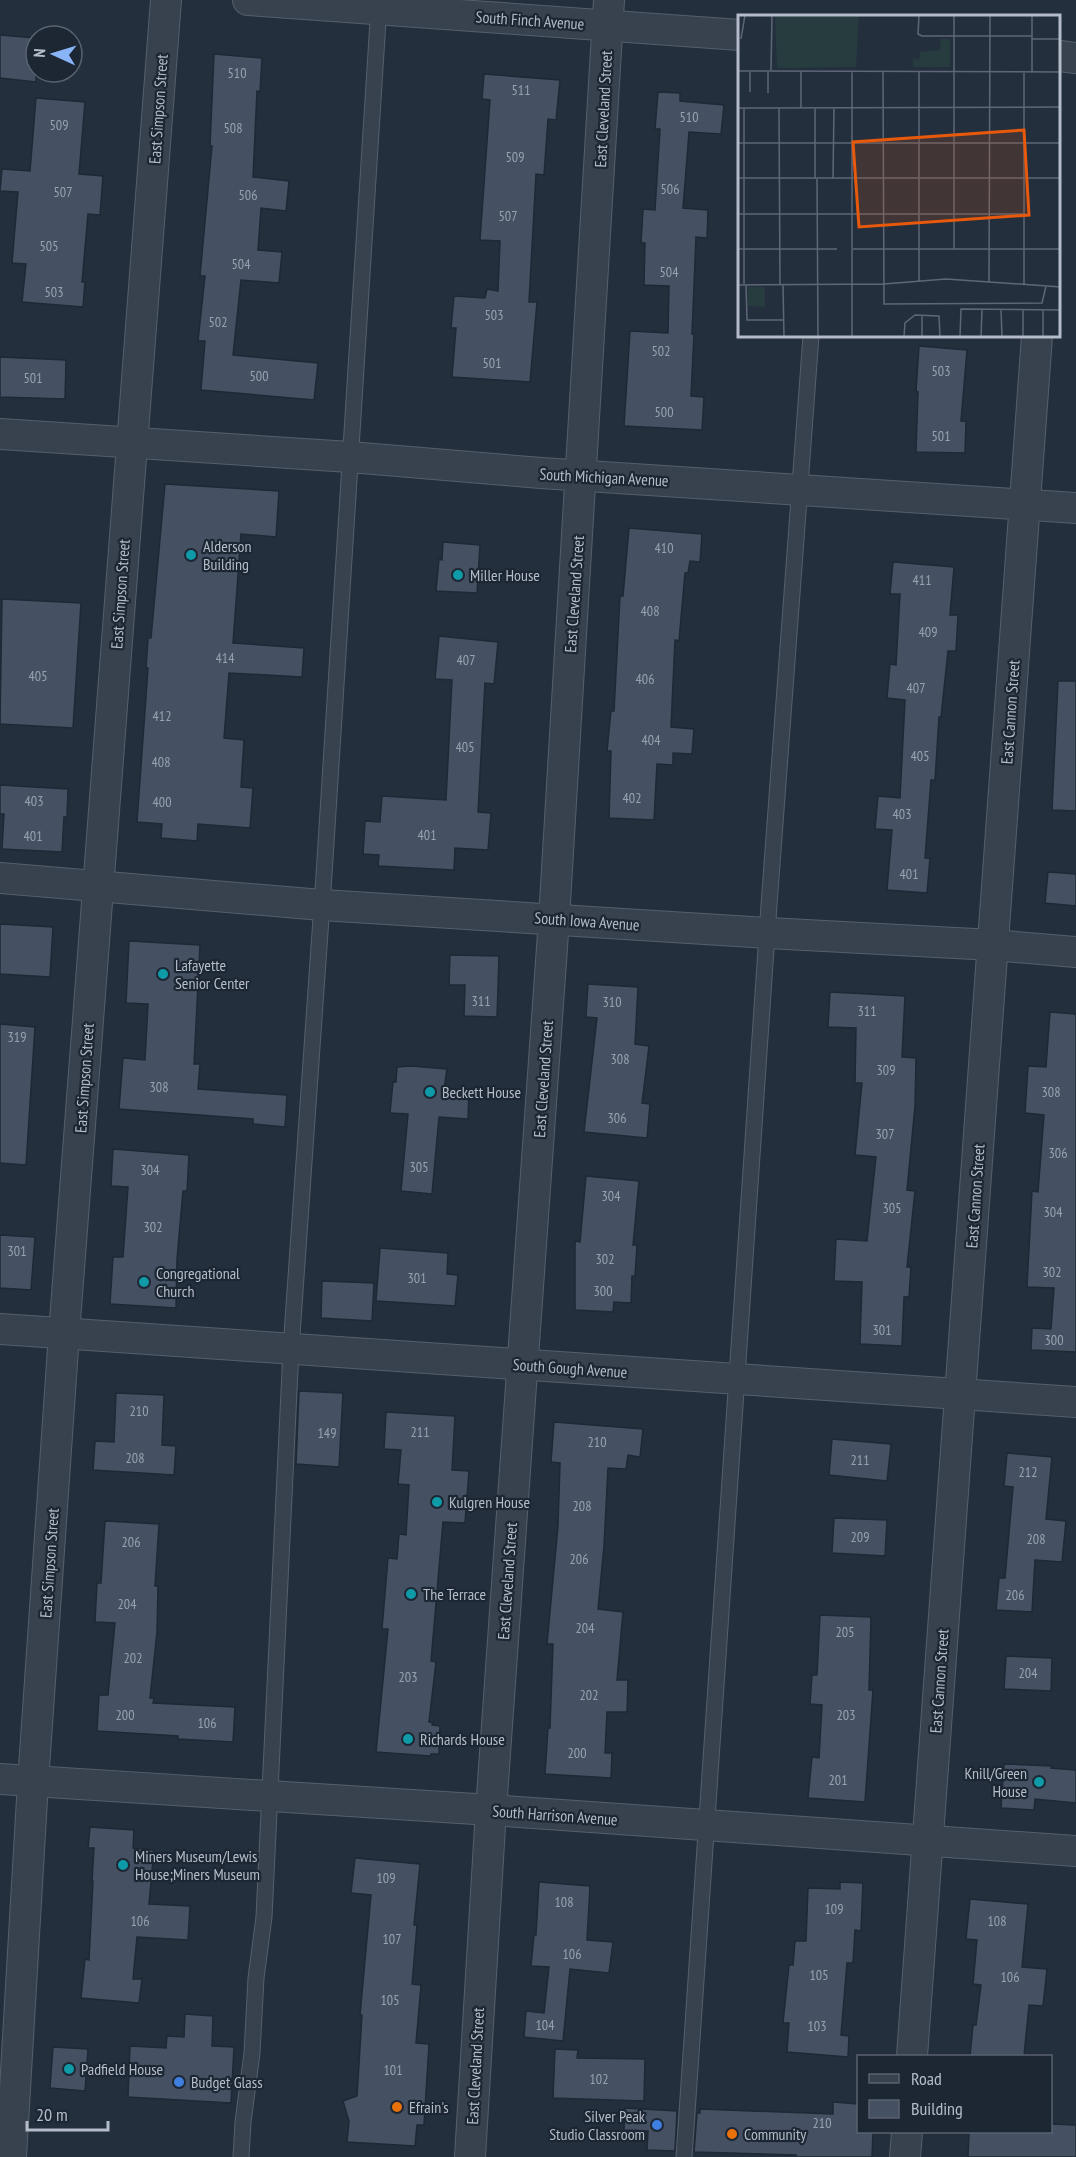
<svg xmlns="http://www.w3.org/2000/svg" width="1076" height="2157" font-family="'PT Sans Narrow',sans-serif">
  <rect width="100%" height="100%" fill="#242f3e"/>
  <g fill="#455162" stroke="#1f2835" stroke-width="1.5">
    <path d="M 0,35 L 36,38 L 36,82 L 0,78 Z"/>
    <path d="M 214,54 L 262,58 L 260,92 L 257,91 L 253,177 L 289,181 L 286,211 L 261,208 L 258,250 L 282,252 L 279,283 L 241,280 L 233,355 L 318,363 L 314,400 L 201,390 L 205,341 L 198,341 L 205,276 L 200,276 L 212,146 L 210,146 Z"/>
    <path d="M 484,74 L 560,80 L 556,120 L 548,119 L 544,175 L 536,174 L 529,302 L 537,302 L 530,382 L 452,377 L 456,328 L 451,328 L 454,296 L 485,298 L 487,289 L 498,291 L 500,241 L 480,240 L 490,100 L 482,99 Z"/>
    <path d="M 658,92 L 680,93 L 680,101 L 724,105 L 721,134 L 689,132 L 683,208 L 708,210 L 707,238 L 696,237 L 692,334 L 694,334 L 691,396 L 704,397 L 702,430 L 624,426 L 630,331 L 668,333 L 669,286 L 644,285 L 645,243 L 641,243 L 643,209 L 655,210 L 660,129 L 655,129 Z"/>
    <path d="M 36,98 L 85,102 L 79,174 L 103,176 L 100,215 L 88,214 L 82,282 L 85,282 L 83,307 L 22,302 L 26,264 L 12,263 L 18,192 L 0,191 L 2,169 L 30,171 Z"/>
    <path d="M 919,346 L 967,350 L 961,421 L 966,421 L 965,453 L 916,452 L 918,392 L 916,391 Z"/>
    <path d="M 0,357 L 66,360 L 65,399 L 0,397 Z"/>
    <path d="M 165,484 L 279,491 L 276,537 L 241,534 L 233,643 L 304,648 L 302,677 L 229,673 L 224,738 L 244,740 L 241,787 L 253,788 L 250,828 L 198,824 L 197,841 L 161,838 L 162,824 L 137,822 L 148,668 L 146,668 L 148,638 L 151,638 Z"/>
    <path d="M 629,528 L 702,534 L 700,562 L 690,561 L 688,573 L 685,573 L 679,641 L 675,640 L 671,727 L 694,729 L 692,754 L 673,753 L 673,765 L 657,764 L 654,820 L 609,818 L 611,751 L 607,751 L 611,711 L 614,711 L 620,596 L 623,596 Z"/>
    <path d="M 443,542 L 480,545 L 477,593 L 436,591 L 439,559 L 442,560 Z"/>
    <path d="M 893,562 L 954,567 L 950,615 L 958,615 L 956,651 L 948,651 L 941,717 L 939,717 L 935,780 L 931,780 L 925,858 L 930,858 L 927,893 L 887,890 L 892,830 L 875,829 L 878,796 L 900,798 L 905,700 L 887,698 L 890,664 L 896,665 L 900,594 L 890,594 Z"/>
    <path d="M 2,599 L 81,603 L 73,728 L 0,724 Z"/>
    <path d="M 439,636 L 498,642 L 494,684 L 485,683 L 478,812 L 491,813 L 488,850 L 455,848 L 454,870 L 378,866 L 379,855 L 363,854 L 365,821 L 380,822 L 382,796 L 446,800 L 452,680 L 435,679 Z"/>
    <path d="M 1058,681 L 1076,681 L 1076,811 L 1052,810 Z"/>
    <path d="M 0,785 L 68,789 L 67,817 L 64,817 L 62,852 L 2,849 L 4,814 L 0,814 Z"/>
    <path d="M 1048,872 L 1076,874 L 1076,906 L 1045,903 Z"/>
    <path d="M 0,924 L 53,927 L 50,977 L 0,974 Z"/>
    <path d="M 129,941 L 200,945 L 194,1064 L 200,1064 L 198,1089 L 287,1095 L 285,1127 L 253,1124 L 253,1119 L 119,1109 L 123,1058 L 145,1060 L 148,1004 L 126,1003 Z"/>
    <path d="M 450,955 L 499,956 L 497,1017 L 464,1016 L 465,985 L 449,985 Z"/>
    <path d="M 588,984 L 638,987 L 635,1044 L 649,1046 L 642,1103 L 650,1104 L 647,1138 L 584,1132 L 597,1018 L 586,1017 Z"/>
    <path d="M 830,992 L 905,996 L 902,1057 L 916,1058 L 915,1106 L 907,1190 L 915,1191 L 907,1267 L 911,1267 L 909,1297 L 904,1297 L 902,1346 L 860,1344 L 862,1282 L 834,1281 L 836,1239 L 867,1241 L 876,1157 L 855,1155 L 862,1083 L 855,1083 L 856,1028 L 828,1027 Z"/>
    <path d="M 1050,1012 L 1076,1014 L 1076,1352 L 1031,1350 L 1032,1328 L 1051,1329 L 1054,1288 L 1027,1287 L 1032,1191 L 1038,1192 L 1044,1115 L 1025,1113 L 1028,1066 L 1046,1067 Z"/>
    <path d="M 0,1024 L 35,1027 L 26,1165 L 0,1163 Z"/>
    <path d="M 410,1066 L 447,1069 L 444,1089 L 469,1091 L 468,1119 L 439,1117 L 432,1194 L 401,1191 L 408,1114 L 390,1113 L 393,1082 L 396,1082 L 397,1067 Z"/>
    <path d="M 113,1149 L 189,1155 L 187,1191 L 183,1191 L 177,1259 L 176,1308 L 110,1304 L 113,1257 L 123,1257 L 128,1187 L 111,1186 Z"/>
    <path d="M 586,1176 L 639,1181 L 633,1245 L 637,1245 L 635,1276 L 632,1276 L 631,1303 L 614,1302 L 613,1312 L 575,1310 L 575,1241 L 580,1242 Z"/>
    <path d="M 0,1235 L 35,1237 L 31,1290 L 0,1288 Z"/>
    <path d="M 380,1248 L 448,1253 L 447,1274 L 458,1275 L 455,1306 L 376,1301 Z"/>
    <path d="M 322,1281 L 374,1283 L 372,1321 L 321,1318 Z"/>
    <path d="M 299,1391 L 343,1393 L 339,1467 L 296,1464 Z"/>
    <path d="M 116,1393 L 164,1395 L 162,1445 L 176,1446 L 174,1475 L 93,1470 L 95,1441 L 114,1442 Z"/>
    <path d="M 386,1412 L 455,1416 L 452,1470 L 469,1471 L 465,1523 L 443,1522 L 431,1661 L 436,1662 L 429,1722 L 433,1723 L 432,1725 L 440,1726 L 439,1754 L 431,1754 L 431,1756 L 376,1752 L 388,1629 L 382,1629 L 388,1558 L 397,1559 L 399,1534 L 406,1535 L 409,1485 L 398,1484 L 401,1450 L 384,1449 Z"/>
    <path d="M 554,1422 L 643,1429 L 640,1457 L 628,1455 L 626,1469 L 608,1468 L 604,1546 L 598,1609 L 623,1612 L 617,1680 L 628,1680 L 627,1712 L 607,1712 L 605,1753 L 612,1753 L 611,1778 L 545,1774 L 548,1728 L 550,1728 L 553,1644 L 547,1644 L 558,1526 L 560,1463 L 551,1462 Z"/>
    <path d="M 832,1439 L 891,1444 L 887,1481 L 829,1475 Z"/>
    <path d="M 1007,1453 L 1052,1457 L 1046,1519 L 1066,1521 L 1062,1562 L 1035,1560 L 1032,1612 L 996,1610 L 999,1578 L 1005,1578 L 1013,1487 L 1004,1486 Z"/>
    <path d="M 834,1518 L 887,1520 L 885,1556 L 832,1553 Z"/>
    <path d="M 105,1521 L 159,1524 L 155,1586 L 158,1586 L 157,1632 L 150,1698 L 154,1698 L 153,1703 L 235,1707 L 233,1742 L 178,1739 L 178,1736 L 97,1731 L 99,1695 L 108,1695 L 115,1623 L 95,1622 L 97,1583 L 101,1583 Z"/>
    <path d="M 820,1615 L 871,1617 L 869,1690 L 873,1690 L 865,1802 L 808,1798 L 812,1757 L 819,1758 L 822,1705 L 810,1704 L 812,1675 L 817,1675 Z"/>
    <path d="M 1006,1656 L 1052,1658 L 1051,1691 L 1004,1689 Z"/>
    <path d="M 1004,1764 L 1052,1766 L 1051,1768 L 1076,1770 L 1076,1803 L 1035,1799 L 1034,1810 L 1001,1808 Z"/>
    <path d="M 90,1827 L 134,1830 L 133,1848 L 154,1850 L 149,1904 L 190,1906 L 188,1940 L 137,1937 L 133,1979 L 142,1979 L 139,2003 L 81,1998 L 85,1959 L 89,1960 L 93,1881 L 92,1881 L 94,1848 L 88,1848 Z"/>
    <path d="M 355,1858 L 420,1864 L 414,1925 L 417,1925 L 412,1984 L 421,1985 L 416,2043 L 429,2044 L 424,2125 L 417,2125 L 415,2146 L 347,2142 L 349,2121 L 343,2101 L 357,2096 L 362,2015 L 360,2015 L 371,1895 L 351,1893 Z"/>
    <path d="M 539,1882 L 590,1886 L 587,1940 L 613,1942 L 609,1973 L 570,1969 L 563,2041 L 524,2037 L 526,2011 L 544,2013 L 549,1967 L 531,1966 L 534,1935 L 536,1935 Z"/>
    <path d="M 840,1882 L 863,1883 L 861,1931 L 855,1930 L 853,1963 L 847,1963 L 841,2035 L 849,2036 L 848,2057 L 787,2052 L 789,2023 L 783,2023 L 789,1965 L 793,1965 L 795,1941 L 806,1941 L 808,1888 L 840,1889 Z"/>
    <path d="M 970,1899 L 1028,1904 L 1022,1967 L 1047,1969 L 1043,2006 L 1029,2005 L 1024,2056 L 970,2056 L 973,2025 L 976,2025 L 981,1985 L 973,1984 L 977,1940 L 966,1939 Z"/>
    <path d="M 185,2014 L 213,2016 L 212,2046 L 234,2047 L 231,2103 L 128,2097 L 130,2046 L 166,2048 L 167,2036 L 184,2037 Z"/>
    <path d="M 53,2047 L 88,2049 L 85,2091 L 50,2088 Z"/>
    <path d="M 555,2049 L 578,2050 L 577,2058 L 645,2059 L 644,2101 L 553,2098 Z"/>
    <path d="M 833,2102 L 858,2104 L 858,2132 L 873,2132 L 872,2157 L 796,2157 L 796,2155 L 694,2152 L 697,2113 L 700,2113 L 700,2109 L 833,2114 Z"/>
    <path d="M 625,2108 L 677,2111 L 675,2151 L 647,2150 L 648,2131 L 624,2130 Z"/>
    <path d="M 1050,2124 L 1076,2125 L 1076,2157 L 968,2157 L 969,2132 L 1050,2132 Z"/>
  </g>
  <g fill="none" stroke-linecap="round" stroke-linejoin="round">
    <g stroke="#565f6c" stroke-width="17">
      <g id="service">
        <path d="M 241,2157 L 243,2122 L 252,2053 L 256,1978 L 264,1917 L 291,1349 L 324,875 L 379,5"/>
        <path d="M 684,2157 L 769,905 L 811,336"/>
      </g>
    </g>
    <g stroke="#565f6c" stroke-width="32">
      <g id="minor">
        <path d="M 248,0 L 740,35"/>
        <path d="M 1060,56 L 1076,58"/>
        <path d="M 0,434 L 350,457 L 541,473 L 1076,508"/>
        <path d="M 0,878 L 322,905 L 768,933 L 993,945 L 1076,952"/>
        <path d="M 0,1329 L 1076,1402"/>
        <path d="M 0,1779 L 491,1810 L 1076,1851"/>
        <path d="M 912,2056 L 1037,336"/>
        <path d="M 11,2157 L 33,1782 L 64,1334 L 166,0"/>
        <path d="M 470,2157 L 491,1810 L 554,919 L 609,0"/>
        <path d="M 905,2157 L 907,2132"/>
      </g>
    </g>
    <use href="#service" stroke="#38414e" stroke-width="15"/>
    <use href="#minor" stroke="#38414e" stroke-width="30"/>
  </g>
  <g fill="#0f9aa8" stroke="#1d2633" stroke-width="2">
    <circle cx="191" cy="555" r="6"/>
    <circle cx="458" cy="575" r="6"/>
    <circle cx="163" cy="974" r="6"/>
    <circle cx="430" cy="1092" r="6"/>
    <circle cx="144" cy="1282" r="6"/>
    <circle cx="437" cy="1502" r="6"/>
    <circle cx="411" cy="1594" r="6"/>
    <circle cx="408" cy="1739" r="6"/>
    <circle cx="1039" cy="1782" r="6"/>
    <circle cx="123" cy="1865" r="6"/>
    <circle cx="69" cy="2069" r="6"/>
  </g>
  <g fill="#3f7fe0" stroke="#1d2633" stroke-width="2">
    <circle cx="179" cy="2082" r="6"/>
    <circle cx="657" cy="2125" r="6"/>
  </g>
  <g fill="#e8710a" stroke="#1d2633" stroke-width="2">
    <circle cx="397" cy="2107" r="6"/>
    <circle cx="732" cy="2134" r="6"/>
  </g>
  <g text-anchor="middle" dominant-baseline="central" stroke-width="4.5" stroke-linejoin="round" paint-order="stroke">
    <g font-size="14" fill="#98a1af">
      <text x="237" y="73">510</text>
      <text x="521" y="90">511</text>
      <text x="689" y="117">510</text>
      <text x="59" y="125">509</text>
      <text x="233" y="128">508</text>
      <text x="515" y="157">509</text>
      <text x="670" y="189">506</text>
      <text x="63" y="192">507</text>
      <text x="248" y="195">506</text>
      <text x="508" y="216">507</text>
      <text x="49" y="246">505</text>
      <text x="241" y="264">504</text>
      <text x="669" y="272">504</text>
      <text x="54" y="292">503</text>
      <text x="494" y="315">503</text>
      <text x="218" y="322">502</text>
      <text x="661" y="351">502</text>
      <text x="492" y="363">501</text>
      <text x="941" y="371">503</text>
      <text x="259" y="376">500</text>
      <text x="33" y="378">501</text>
      <text x="664" y="412">500</text>
      <text x="941" y="436">501</text>
      <text x="664" y="548">410</text>
      <text x="922" y="580">411</text>
      <text x="650" y="611">408</text>
      <text x="928" y="632">409</text>
      <text x="225" y="658">414</text>
      <text x="466" y="660">407</text>
      <text x="38" y="676">405</text>
      <text x="645" y="679">406</text>
      <text x="916" y="688">407</text>
      <text x="162" y="716">412</text>
      <text x="651" y="740">404</text>
      <text x="465" y="747">405</text>
      <text x="920" y="756">405</text>
      <text x="161" y="762">408</text>
      <text x="632" y="798">402</text>
      <text x="34" y="801">403</text>
      <text x="162" y="802">400</text>
      <text x="902" y="814">403</text>
      <text x="427" y="835">401</text>
      <text x="33" y="836">401</text>
      <text x="909" y="874">401</text>
      <text x="481" y="1001">311</text>
      <text x="612" y="1002">310</text>
      <text x="867" y="1011">311</text>
      <text x="17" y="1037">319</text>
      <text x="620" y="1059">308</text>
      <text x="886" y="1070">309</text>
      <text x="159" y="1087">308</text>
      <text x="1051" y="1092">308</text>
      <text x="617" y="1118">306</text>
      <text x="885" y="1134">307</text>
      <text x="1058" y="1153">306</text>
      <text x="419" y="1167">305</text>
      <text x="150" y="1170">304</text>
      <text x="611" y="1196">304</text>
      <text x="892" y="1208">305</text>
      <text x="1053" y="1212">304</text>
      <text x="153" y="1227">302</text>
      <text x="17" y="1251">301</text>
      <text x="605" y="1259">302</text>
      <text x="1052" y="1272">302</text>
      <text x="417" y="1278">301</text>
      <text x="603" y="1291">300</text>
      <text x="882" y="1330">301</text>
      <text x="1054" y="1340">300</text>
      <text x="139" y="1411">210</text>
      <text x="420" y="1432">211</text>
      <text x="327" y="1433">149</text>
      <text x="597" y="1442">210</text>
      <text x="135" y="1458">208</text>
      <text x="860" y="1460">211</text>
      <text x="1028" y="1472">212</text>
      <text x="582" y="1506">208</text>
      <text x="860" y="1537">209</text>
      <text x="1036" y="1539">208</text>
      <text x="131" y="1542">206</text>
      <text x="579" y="1559">206</text>
      <text x="1015" y="1595">206</text>
      <text x="127" y="1604">204</text>
      <text x="585" y="1628">204</text>
      <text x="845" y="1632">205</text>
      <text x="133" y="1658">202</text>
      <text x="1028" y="1673">204</text>
      <text x="408" y="1677">203</text>
      <text x="589" y="1695">202</text>
      <text x="125" y="1715">200</text>
      <text x="846" y="1715">203</text>
      <text x="207" y="1723">106</text>
      <text x="577" y="1753">200</text>
      <text x="838" y="1780">201</text>
      <text x="386" y="1878">109</text>
      <text x="564" y="1902">108</text>
      <text x="834" y="1909">109</text>
      <text x="140" y="1921">106</text>
      <text x="997" y="1921">108</text>
      <text x="392" y="1939">107</text>
      <text x="572" y="1954">106</text>
      <text x="819" y="1975">105</text>
      <text x="1010" y="1977">106</text>
      <text x="390" y="2000">105</text>
      <text x="545" y="2025">104</text>
      <text x="817" y="2026">103</text>
      <text x="393" y="2070">101</text>
      <text x="599" y="2079">102</text>
      <text x="822" y="2123">210</text>
    </g>
    <g font-size="16" fill="#b4bcc9" stroke="#1d2633">
      <text transform="translate(530 20) rotate(4)">South Finch Avenue</text>
      <text transform="translate(158 109) rotate(-86)">East Simpson Street</text>
      <text transform="translate(603 109) rotate(-87)">East Cleveland Street</text>
      <text transform="translate(604 477) rotate(3)">South Michigan Avenue</text>
      <text transform="translate(120 594) rotate(-86)">East Simpson Street</text>
      <text transform="translate(574 594) rotate(-86)">East Cleveland Street</text>
      <text transform="translate(1010 712) rotate(-86)">East Cannon Street</text>
      <text transform="translate(587 921) rotate(4)">South Iowa Avenue</text>
      <text transform="translate(84 1078) rotate(-86)">East Simpson Street</text>
      <text transform="translate(543 1079) rotate(-86)">East Cleveland Street</text>
      <text transform="translate(975 1196) rotate(-86)">East Cannon Street</text>
      <text transform="translate(570 1368) rotate(4)">South Gough Avenue</text>
      <text transform="translate(49 1563) rotate(-86)">East Simpson Street</text>
      <text transform="translate(507 1581) rotate(-86)">East Cleveland Street</text>
      <text transform="translate(939 1681) rotate(-86)">East Cannon Street</text>
      <text transform="translate(555 1815) rotate(4)">South Harrison Avenue</text>
      <text transform="translate(475 2066) rotate(-87)">East Cleveland Street</text>
    </g>
    <g font-size="16" fill="#b4bcc9" stroke="#1d2633" text-anchor="start">
      <text x="203" y="546">Alderson<tspan x="203" dy="18">Building</tspan></text>
      <text x="470" y="575">Miller House</text>
      <text x="175" y="965">Lafayette<tspan x="175" dy="18">Senior Center</tspan></text>
      <text x="442" y="1092">Beckett House</text>
      <text x="156" y="1273">Congregational<tspan x="156" dy="18">Church</tspan></text>
      <text x="449" y="1502">Kulgren House</text>
      <text x="423" y="1594">The Terrace</text>
      <text x="420" y="1739">Richards House</text>
      <text x="1027" y="1773" text-anchor="end">Knill/Green<tspan x="1027" dy="18">House</tspan></text>
      <text x="135" y="1856">Miners Museum/Lewis<tspan x="135" dy="18">House;Miners Museum</tspan></text>
      <text x="81" y="2069">Padfield House</text>
      <text x="191" y="2082">Budget Glass</text>
      <text x="409" y="2107">Efrain's</text>
      <text x="645" y="2116" text-anchor="end">Silver Peak<tspan x="645" dy="18">Studio Classroom</tspan></text>
      <text x="744" y="2134">Community</text>
    </g>
  </g>
  <g transform="translate(738 15)">
    <rect width="322" height="322" fill="#242f3e"/>
    <path d="M 37,0 L 121,0 L 118,52 L 39,53 ZM 203,24 L 212,24 L 212,52 L 175,52 L 175,43 L 181,45 L 182,37 L 202,35 ZM 10,272 L 27,272 L 27,292 L 10,291 Z" fill="#263c3f"/>
    <path fill="none" stroke="#5e6776" stroke-width="1.5" d="M 181,0 L 180,19 L 184,21 L 294,21M 216,0 L 216,234M 3,24 L 7,0M 294,24 L 323,24M 33,55 L 34,0M 0,56 L 323,57M 30,56 L 30,78M 114,56 L 114,322M 12,57 L 12,77M 145,57 L 146,289 L 304,288 L 308,271M 181,57 L 181,266M 294,57 L 294,0M 0,93 L 323,92M 6,93 L 6,269M 41,93 L 42,269M 63,93 L 63,56M 77,93 L 77,164M 0,128 L 323,128M 0,163 L 323,163M 79,164 L 80,322M 95,164 L 96,93M 0,199 L 287,199M 0,234 L 99,234M 115,234 L 323,234M 251,267 L 252,0M 45,269 L 46,322M 286,269 L 286,58M 0,270 L 146,269 L 208,264 L 323,272M 8,270 L 9,305 L 45,305M 263,295 L 264,322M 184,300 L 184,322M 166,322 L 167,308 L 177,300 L 201,301 L 202,322M 222,322 L 223,294 L 323,295M 243,322 L 244,294M 285,322 L 285,295M 305,322 L 305,295"/>
    <path fill="#e8590c" fill-opacity="0.15" stroke="#e8590c" stroke-width="3" d="M 286,115 L 291,200 L 121,212 L 115,127 Z"/>
    <rect width="322" height="322" fill="none" stroke="#b4bcc9" stroke-width="3"/>
  </g>
  <rect x="857" y="2055" width="195" height="78" fill="#1d2633" stroke="#59626f" stroke-width="1.5"/>
  <rect x="869" y="2074" width="30" height="9" fill="#38414e" stroke="#59626f" stroke-width="1.5"/>
  <text x="911" y="2085" font-size="18" fill="#b4bcc9">Road</text>
  <rect x="869" y="2100" width="30" height="18" fill="#455162" stroke="#59626f" stroke-width="1.5"/>
  <text x="911" y="2115" font-size="18" fill="#b4bcc9">Building</text>
  <g transform="translate(54 54) rotate(274)"><circle r="28" fill="#1d2633" stroke="#59626f" stroke-width="1.5"/>
  <path d="M0-4.5L10 22L0 15L-10 22Z" fill="#8ab4f8"/>
  <text y="-9" font-size="16" font-weight="bold" text-anchor="middle" fill="#b4bcc9">N</text>
  </g>
  <path d="M27 2121v9h81v-9" fill="none" stroke="#b4bcc9" stroke-width="3"/>
  <text x="36" y="2121" font-size="18" fill="#b4bcc9" stroke="#1d2633" stroke-width="4.5" paint-order="stroke">20 m</text>
</svg>
